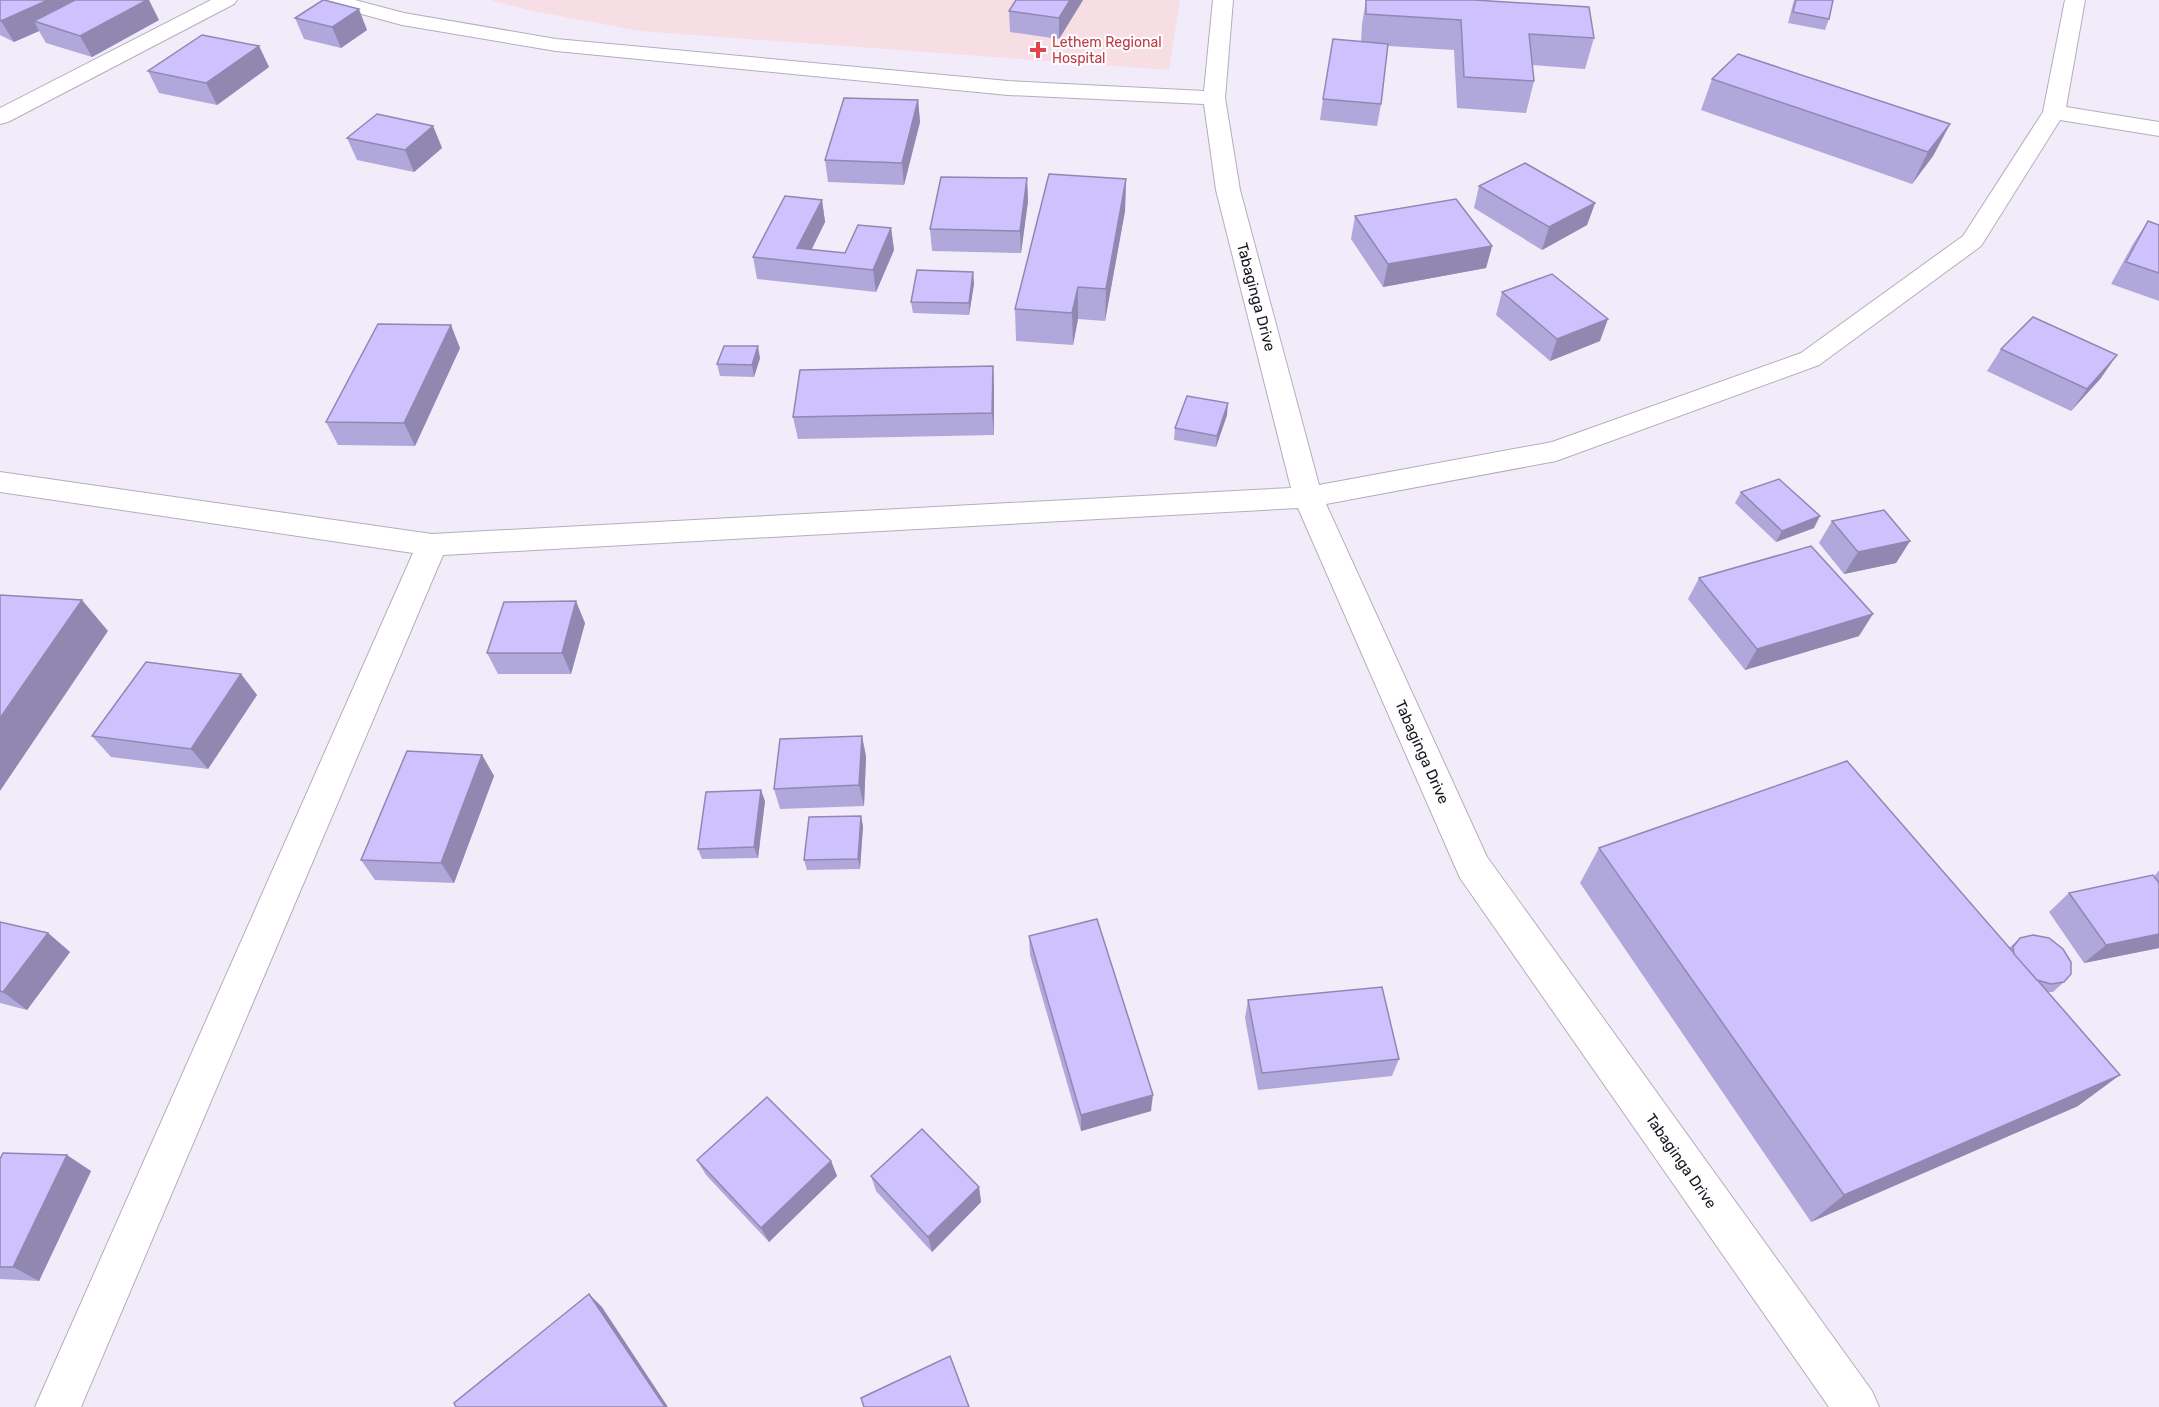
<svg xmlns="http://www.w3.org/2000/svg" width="2159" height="1407" font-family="Rubik,sans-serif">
  <rect width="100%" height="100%" fill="#f2ecfa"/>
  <path fill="#f7dde4" d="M 490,0 L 1180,0 L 1169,70 L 640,31 L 532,11 Z"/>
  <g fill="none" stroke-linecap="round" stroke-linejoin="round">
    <g stroke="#b4aebb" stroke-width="2">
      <g id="street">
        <path d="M 211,0 L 237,0 L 234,4 L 8,122 L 0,124 L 0,108 Z"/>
        <path d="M 322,0 L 355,0 L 404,13 L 556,39 L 1008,81 L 1204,91 L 1213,0 L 1233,0 L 1225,98 L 1240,190 L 1319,485 L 1552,442 L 1801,353 L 1963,236 L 2043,112 L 2065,0 L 2085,0 L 2066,107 L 2159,122 L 2159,136 L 2060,120 L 1981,246 L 1819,365 L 1556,461 L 1326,504 L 1487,857 L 1872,1391 L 1879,1407 L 1829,1407 L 1460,878 L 1298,508 L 443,555 L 81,1407 L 35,1407 L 413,553 L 0,492 L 0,472 L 432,534 L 1291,488 L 1216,190 L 1204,104 L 1008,95 L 556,51 L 402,25 L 325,4 Z"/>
      </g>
    </g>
    <use href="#street" fill="#fff" fill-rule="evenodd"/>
  </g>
  <g fill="#b0a7da">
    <path d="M 0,0 L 159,20 L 92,57 L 46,43 L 39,31 L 14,42 L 0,35 Z"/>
    <path d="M 1083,0 L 1059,39 L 1010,32 L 1009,11 Z"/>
    <path d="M 1366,0 L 1474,0 L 1594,38 L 1585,69 L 1532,65 L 1534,81 L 1526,113 L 1457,108 L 1454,50 L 1388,46 L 1381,104 L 1377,126 L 1320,120 L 1323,99 L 1361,41 L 1362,24 Z"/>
    <path d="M 1794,0 L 1833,0 L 1829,19 L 1825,30 L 1788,23 Z"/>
    <path d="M 295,18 L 367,30 L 341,48 L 304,39 Z"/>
    <path d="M 259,46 L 269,67 L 217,105 L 159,93 L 148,71 Z"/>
    <path d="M 1712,79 L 1950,124 L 1933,156 L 1912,184 L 1701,110 Z"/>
    <path d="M 918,100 L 920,122 L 904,185 L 828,182 L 825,160 Z"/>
    <path d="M 433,126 L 442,148 L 414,172 L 357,160 L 347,138 Z"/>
    <path d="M 1027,178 L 1028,201 L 1021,253 L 932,251 L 930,229 Z"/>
    <path d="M 1126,179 L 1125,211 L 1105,321 L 1078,319 L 1073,345 L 1016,341 L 1015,309 Z"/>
    <path d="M 1479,186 L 1595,203 L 1587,225 L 1542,250 L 1474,208 Z"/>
    <path d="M 822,200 L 825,222 L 811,250 L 845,253 L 891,228 L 894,250 L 876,292 L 757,279 L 753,257 Z"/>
    <path d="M 1355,216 L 1492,246 L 1486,268 L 1383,287 L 1351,239 Z"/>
    <path d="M 2148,221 L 2159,225 L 2159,301 L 2111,284 L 2133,244 Z"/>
    <path d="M 973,272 L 974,284 L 969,315 L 913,313 L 911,302 Z"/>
    <path d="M 1502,292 L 1600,341 L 1550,361 L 1496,315 Z"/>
    <path d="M 460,348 L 415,446 L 338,445 L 326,422 Z"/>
    <path d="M 2001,349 L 2101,378 L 2071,411 L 1987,371 Z"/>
    <path d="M 760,358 L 754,377 L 720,376 L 717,364 Z"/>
    <path d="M 993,366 L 994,389 L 994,435 L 798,439 L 793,417 Z"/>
    <path d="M 1227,415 L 1216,447 L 1174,440 L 1175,428 Z"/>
    <path d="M 1741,492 L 1814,528 L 1776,542 L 1735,503 Z"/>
    <path d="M 1832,521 L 1910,541 L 1896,563 L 1844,574 L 1819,543 Z"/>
    <path d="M 1699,578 L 1859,636 L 1745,670 L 1688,599 Z"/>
    <path d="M 585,623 L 571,674 L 498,674 L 487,653 Z"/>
    <path d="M 241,674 L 257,695 L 208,769 L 111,757 L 92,736 Z"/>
    <path d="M 862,736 L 866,757 L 864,806 L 780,809 L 774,789 Z"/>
    <path d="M 482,755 L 494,776 L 454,883 L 375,880 L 361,860 Z"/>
    <path d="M 765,801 L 758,858 L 702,859 L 698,849 Z"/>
    <path d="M 863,826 L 860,869 L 807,870 L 804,860 Z"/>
    <path d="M 1599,848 L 2009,948 L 2020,938 L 2064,982 L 2053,992 L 2048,992 L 2078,1106 L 1811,1222 L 1580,883 Z"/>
    <path d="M 2159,870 L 2159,948 L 2084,963 L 2049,912 L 2069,893 L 2154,877 Z"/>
    <path d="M 0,922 L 48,933 L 70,952 L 27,1010 L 0,1003 Z"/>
    <path d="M 1029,936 L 1151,1111 L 1081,1131 L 1030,955 Z"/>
    <path d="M 1248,1000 L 1399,1059 L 1392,1076 L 1258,1090 L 1245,1018 Z"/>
    <path d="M 0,1159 L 91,1171 L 39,1281 L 0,1279 Z"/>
    <path d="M 697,1160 L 831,1161 L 837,1176 L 769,1242 L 706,1175 Z"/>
    <path d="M 871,1176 L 979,1187 L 981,1202 L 932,1252 L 876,1191 Z"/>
  </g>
  <g fill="#9088b1">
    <path d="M 48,0 L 106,0 L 34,21 L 39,31 L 14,42 L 1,21 Z"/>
    <path d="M 147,0 L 149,0 L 159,20 L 92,57 L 80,36 Z"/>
    <path d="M 1070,0 L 1083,0 L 1059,39 L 1059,18 Z"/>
    <path d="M 359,9 L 367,30 L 341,48 L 332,27 Z"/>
    <path d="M 259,46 L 269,67 L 217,105 L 206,83 Z"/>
    <path d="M 918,100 L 920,122 L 904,185 L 902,163 Z"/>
    <path d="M 1950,124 L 1933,156 L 1912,184 L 1928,152 Z"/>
    <path d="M 433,126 L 442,148 L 414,172 L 405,150 Z"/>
    <path d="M 1027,178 L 1028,201 L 1021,253 L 1020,231 Z"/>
    <path d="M 1126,179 L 1125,211 L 1105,321 L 1106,289 Z"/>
    <path d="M 822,200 L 825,222 L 805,263 L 797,248 Z"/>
    <path d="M 1595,203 L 1587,225 L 1542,250 L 1549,227 Z"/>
    <path d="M 891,228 L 894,250 L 876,292 L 873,270 Z"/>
    <path d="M 1492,246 L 1486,268 L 1383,287 L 1388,264 Z"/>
    <path d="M 973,272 L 974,284 L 969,315 L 969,303 Z"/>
    <path d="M 1078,287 L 1078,319 L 1073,345 L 1072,313 Z"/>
    <path d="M 1608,319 L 1600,341 L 1550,361 L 1557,339 Z"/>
    <path d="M 451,325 L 460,348 L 415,446 L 404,423 Z"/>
    <path d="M 758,346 L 760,358 L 754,377 L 752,365 Z"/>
    <path d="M 2117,355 L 2101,378 L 2071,411 L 2087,389 Z"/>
    <path d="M 993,366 L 994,389 L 994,435 L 992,413 Z"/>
    <path d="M 1228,403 L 1227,415 L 1216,447 L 1217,436 Z"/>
    <path d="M 1820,516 L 1814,528 L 1776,542 L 1782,531 Z"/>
    <path d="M 1910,541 L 1896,563 L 1844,574 L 1858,552 Z"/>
    <path d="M 82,600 L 108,631 L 0,791 L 0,718 Z"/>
    <path d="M 576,601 L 585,623 L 571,674 L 562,653 Z"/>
    <path d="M 1873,614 L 1859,636 L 1745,670 L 1757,649 Z"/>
    <path d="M 241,674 L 257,695 L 208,769 L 191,749 Z"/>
    <path d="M 862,736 L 866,757 L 864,806 L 859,785 Z"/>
    <path d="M 482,755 L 494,776 L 454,883 L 441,863 Z"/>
    <path d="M 761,790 L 765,801 L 758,858 L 754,847 Z"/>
    <path d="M 861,816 L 863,826 L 860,869 L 858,859 Z"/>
    <path d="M 48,933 L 70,952 L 27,1010 L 3,992 Z"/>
    <path d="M 2159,934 L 2159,948 L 2084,963 L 2106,945 Z"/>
    <path d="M 2120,1075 L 2078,1106 L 1811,1222 L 1844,1195 Z"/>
    <path d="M 1153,1095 L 1151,1111 L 1081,1131 L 1081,1115 Z"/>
    <path d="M 67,1155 L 91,1171 L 39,1281 L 13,1267 Z"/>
    <path d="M 831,1161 L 837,1176 L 769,1242 L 761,1228 Z"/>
    <path d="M 979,1187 L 981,1202 L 932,1252 L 928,1237 Z"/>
    <path d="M 589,1294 L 602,1307 L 668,1407 L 665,1407 Z"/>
  </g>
  <g fill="#cdc2fd" stroke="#9088b1" stroke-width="1.5">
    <path d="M 0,0 L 48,0 L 1,21 L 0,20 Z"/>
    <path d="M 75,0 L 147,0 L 80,36 L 34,21 Z"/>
    <path d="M 323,0 L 324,0 L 359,9 L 332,27 L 295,18 Z"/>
    <path d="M 1016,0 L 1070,0 L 1059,18 L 1009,11 Z"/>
    <path d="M 1366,0 L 1474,0 L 1589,7 L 1594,38 L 1529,34 L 1534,81 L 1464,77 L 1461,20 L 1366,14 Z"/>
    <path d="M 1796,0 L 1833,0 L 1829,19 L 1793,12 Z"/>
    <path d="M 202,35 L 259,46 L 206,83 L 148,71 Z"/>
    <path d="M 1333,39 L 1388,44 L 1381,104 L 1323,99 Z"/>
    <path d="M 1738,54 L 1950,124 L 1928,152 L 1712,79 Z"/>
    <path d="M 844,98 L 918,100 L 902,163 L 825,160 Z"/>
    <path d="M 377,114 L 433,126 L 405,150 L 347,138 Z"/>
    <path d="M 1525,163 L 1595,203 L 1549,227 L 1479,186 Z"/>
    <path d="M 1049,174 L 1126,179 L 1106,289 L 1078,287 L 1072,313 L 1015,309 Z"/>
    <path d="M 941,177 L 1027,178 L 1020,231 L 930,229 Z"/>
    <path d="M 785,196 L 822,200 L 797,248 L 845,253 L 858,225 L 891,228 L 873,270 L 753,257 Z"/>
    <path d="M 1456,199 L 1492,246 L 1388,264 L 1355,216 Z"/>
    <path d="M 2148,221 L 2159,225 L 2159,273 L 2126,262 Z"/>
    <path d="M 917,270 L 973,272 L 969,303 L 911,302 Z"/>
    <path d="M 1552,274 L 1608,319 L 1557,339 L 1502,292 Z"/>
    <path d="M 2033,317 L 2117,355 L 2087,389 L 2001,349 Z"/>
    <path d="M 378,324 L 451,325 L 404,423 L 326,422 Z"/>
    <path d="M 724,346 L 758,346 L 752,365 L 717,364 Z"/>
    <path d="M 993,366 L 992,413 L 793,417 L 800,370 Z"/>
    <path d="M 1187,396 L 1228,403 L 1217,436 L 1175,428 Z"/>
    <path d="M 1779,479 L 1820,516 L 1782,531 L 1741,492 Z"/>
    <path d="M 1884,510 L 1910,541 L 1858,552 L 1832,521 Z"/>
    <path d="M 1811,546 L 1873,614 L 1757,649 L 1699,578 Z"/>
    <path d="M 0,595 L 82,600 L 0,718 Z"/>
    <path d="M 576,601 L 562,653 L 487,653 L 504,602 Z"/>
    <path d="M 146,662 L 241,674 L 191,749 L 92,736 Z"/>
    <path d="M 862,736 L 859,785 L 774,789 L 780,739 Z"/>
    <path d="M 407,751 L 482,755 L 441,863 L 361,860 Z"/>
    <path d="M 1847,761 L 2120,1075 L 1844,1195 L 1599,848 Z"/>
    <path d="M 761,790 L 754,847 L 698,849 L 706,792 Z"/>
    <path d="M 861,816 L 858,859 L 804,860 L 809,817 Z"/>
    <path d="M 2153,875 L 2159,883 L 2159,934 L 2106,945 L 2069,893 Z"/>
    <path d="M 1097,919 L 1153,1095 L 1081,1115 L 1029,936 Z"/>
    <path d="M 0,922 L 48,933 L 3,992 L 0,991 Z"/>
    <path d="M 2033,935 L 2049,938 L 2063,949 L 2071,962 L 2071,974 L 2064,982 L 2051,984 L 2037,980 L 2014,954 L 2013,947 L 2020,938 Z"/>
    <path d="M 1382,987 L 1399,1059 L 1262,1073 L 1248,1000 Z"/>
    <path d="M 767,1097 L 831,1161 L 761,1228 L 697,1160 Z"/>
    <path d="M 922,1129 L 979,1187 L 928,1237 L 871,1176 Z"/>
    <path d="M 3,1153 L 67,1155 L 13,1267 L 0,1267 L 0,1159 Z"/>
    <path d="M 589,1294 L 665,1407 L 456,1407 L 454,1403 Z"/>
    <path d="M 950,1356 L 969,1407 L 864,1407 L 861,1398 Z"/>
  </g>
  <path fill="#e0444e" stroke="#fdfcfe" stroke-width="2" d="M1035 41h6v6h6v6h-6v6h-6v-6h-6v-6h6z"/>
  <g text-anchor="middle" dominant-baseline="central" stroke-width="4.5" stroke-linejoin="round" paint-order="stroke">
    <g font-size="14" fill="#be3a42" stroke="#fdfcfe" text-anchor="start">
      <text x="1052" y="42">Lethem Regional<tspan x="1052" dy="16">Hospital</tspan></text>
    </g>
    <g font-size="15" fill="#18161b" stroke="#fdfcfe">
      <text transform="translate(1256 297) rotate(75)">Tabaginga Drive</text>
      <text transform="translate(1422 752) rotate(66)">Tabaginga Drive</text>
      <text transform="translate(1681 1161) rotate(55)">Tabaginga Drive</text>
    </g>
  </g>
</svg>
